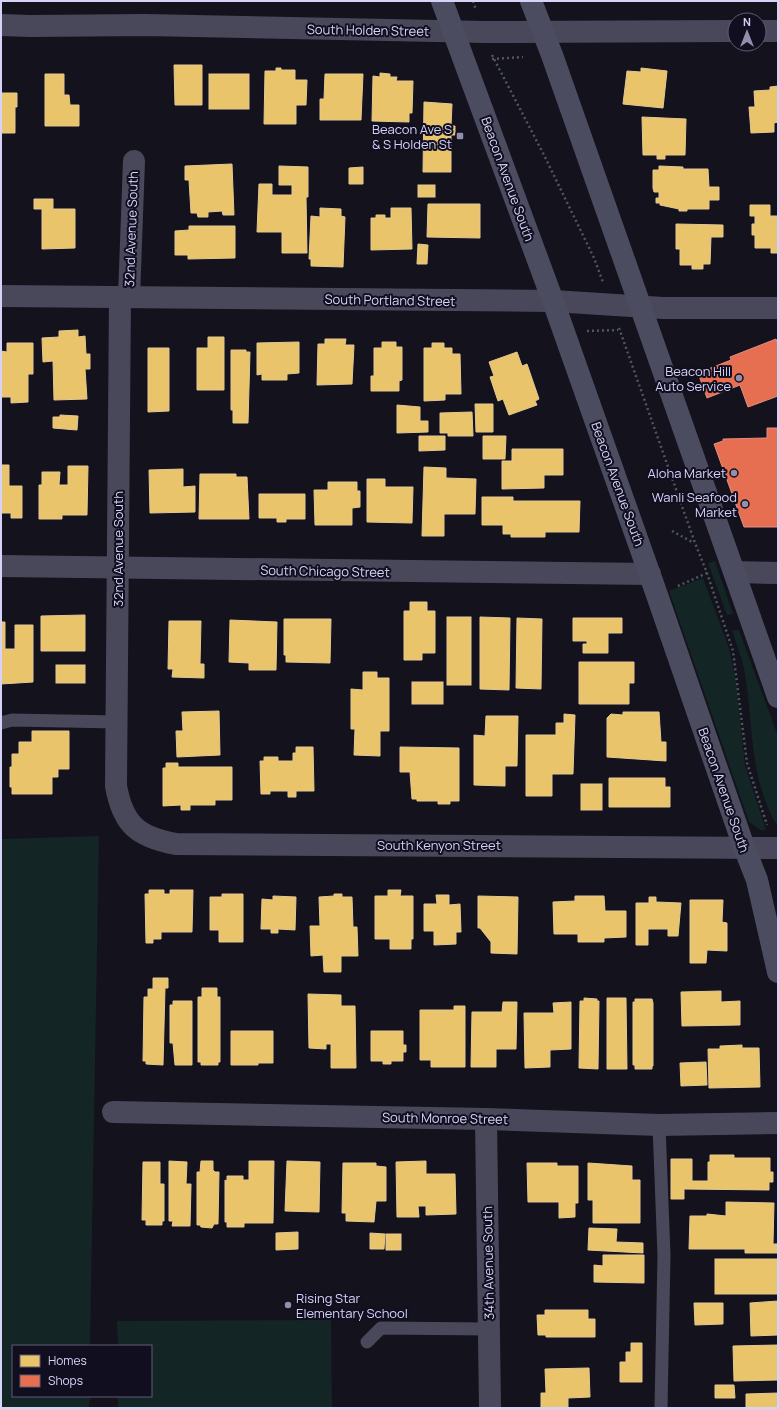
<svg xmlns="http://www.w3.org/2000/svg" width="779" height="1409" font-family="Manrope,sans-serif">
  <rect width="100%" height="100%" fill="#14121c"/>
  <g fill="#132525">
    <path d="M 715,561 L 733,614 L 727,615 L 708,563 Z"/>
    <path d="M 703,578 L 729,648 L 736,681 L 745,765 L 766,830 L 760,830 L 749,822 L 669,591 Z"/>
    <path d="M 732,630 L 739,630 L 778,736 L 778,827 C 748,779 754,722 744,669 C 741,656 736,643 732,630 Z"/>
    <path d="M 99,836 L 90,1346 L 13,1346 L 13,1396 L 90,1396 L 89,1408 L 1,1408 L 1,839 Z"/>
    <path d="M 331,1320 L 332,1408 L 118,1408 L 118,1396 L 151,1396 L 151,1346 L 118,1346 L 117,1321 Z"/>
  </g>
  <g fill="#e9c46a" stroke="#e3c895">
    <path d="M 174,65 L 202,65 L 202,105 L 175,105 Z"/>
    <path d="M 276,68 L 281,68 L 281,70 L 295,70 L 295,80 L 307,80 L 306,105 L 296,105 L 296,124 L 264,124 L 265,71 L 276,71 Z"/>
    <path d="M 641,68 L 667,71 L 663,108 L 623,104 L 627,71 L 641,72 Z"/>
    <path d="M 380,73 L 390,74 L 390,77 L 397,77 L 396,81 L 413,81 L 412,113 L 409,113 L 409,122 L 372,121 L 373,76 L 380,77 Z"/>
    <path d="M 45,74 L 64,74 L 64,95 L 69,95 L 70,105 L 79,105 L 79,126 L 45,126 Z"/>
    <rect x="209" y="74" width="40" height="35"/>
    <path d="M 325,74 L 363,74 L 361,120 L 320,120 L 320,99 L 324,99 Z"/>
    <path d="M 778,86 L 778,122 L 774,123 L 774,132 L 751,133 L 749,107 L 755,107 L 754,91 L 770,90 L 770,87 Z"/>
    <path d="M 1,93 L 17,93 L 17,107 L 15,107 L 15,133 L 1,133 Z"/>
    <path d="M 424,102 L 452,104 L 451,126 L 455,126 L 455,135 L 451,135 L 451,172 L 423,172 Z"/>
    <path d="M 642,117 L 686,119 L 685,155 L 665,155 L 665,159 L 657,159 L 657,155 L 643,155 Z"/>
    <path d="M 232,164 L 234,215 L 223,215 L 222,211 L 208,212 L 208,217 L 198,217 L 197,213 L 191,213 L 189,180 L 185,180 L 185,166 Z"/>
    <path d="M 279,166 L 308,167 L 308,197 L 306,197 L 307,253 L 282,253 L 282,232 L 257,232 L 259,184 L 272,184 L 272,195 L 292,195 L 292,185 L 279,185 Z"/>
    <path d="M 659,166 L 683,167 L 683,169 L 708,169 L 709,187 L 719,187 L 719,200 L 709,200 L 709,209 L 687,209 L 687,211 L 679,211 L 679,209 L 660,205 L 660,203 L 656,203 L 656,198 L 659,198 L 659,192 L 654,192 L 653,188 L 653,170 L 659,170 Z"/>
    <path d="M 363,167 L 363,184 L 349,184 L 349,168 Z"/>
    <rect x="418" y="185" width="17" height="12"/>
    <path d="M 34,199 L 53,199 L 53,209 L 75,209 L 75,248 L 42,249 L 42,209 L 34,209 Z"/>
    <path d="M 428,204 L 480,204 L 480,238 L 427,237 Z"/>
    <path d="M 750,205 L 770,205 L 770,216 L 778,216 L 778,253 L 771,253 L 771,248 L 755,248 L 755,235 L 752,235 L 752,224 L 755,224 L 755,216 L 750,216 Z"/>
    <path d="M 320,208 L 341,209 L 341,216 L 345,217 L 343,267 L 311,266 L 311,259 L 309,259 L 311,216 L 320,217 Z"/>
    <path d="M 391,208 L 411,208 L 412,249 L 371,250 L 371,218 L 376,218 L 376,215 L 385,215 L 385,218 L 391,218 Z"/>
    <path d="M 676,224 L 723,225 L 723,237 L 711,237 L 710,264 L 703,264 L 703,269 L 692,269 L 692,265 L 680,265 L 680,249 L 676,249 Z"/>
    <path d="M 189,226 L 235,226 L 235,258 L 188,259 L 188,255 L 175,255 L 175,231 L 189,230 Z"/>
    <path d="M 418,244 L 428,245 L 427,264 L 417,264 Z"/>
    <path d="M 78,330 L 78,337 L 85,336 L 86,354 L 90,354 L 90,369 L 85,369 L 87,399 L 54,400 L 53,361 L 43,362 L 42,338 L 59,337 L 59,331 Z"/>
    <path d="M 208,337 L 224,337 L 224,390 L 197,390 L 197,348 L 208,348 Z"/>
    <path d="M 325,339 L 346,339 L 345,345 L 354,345 L 352,384 L 317,385 L 318,344 L 325,344 Z"/>
    <path d="M 299,342 L 299,373 L 287,374 L 287,380 L 262,380 L 262,374 L 257,375 L 257,343 Z"/>
    <path d="M 382,342 L 396,342 L 396,347 L 402,347 L 402,380 L 399,381 L 399,391 L 371,391 L 371,376 L 374,376 L 374,348 L 382,348 Z"/>
    <path d="M 7,343 L 33,343 L 33,374 L 28,374 L 28,402 L 11,403 L 11,397 L 1,397 L 1,351 L 7,352 Z"/>
    <path d="M 432,343 L 444,343 L 444,348 L 452,348 L 452,354 L 460,354 L 461,394 L 445,394 L 445,400 L 424,401 L 424,348 L 432,348 Z"/>
    <path d="M 148,348 L 169,348 L 169,411 L 148,412 Z"/>
    <path d="M 231,350 L 246,350 L 246,352 L 250,352 L 248,423 L 233,423 L 233,410 L 231,410 Z"/>
    <path d="M 517,352 L 522,366 L 527,364 L 539,399 L 535,401 L 537,405 L 509,415 L 503,399 L 498,401 L 490,377 L 494,376 L 489,362 Z"/>
    <path d="M 475,404 L 493,404 L 493,432 L 476,432 Z"/>
    <path d="M 397,405 L 420,407 L 420,421 L 428,421 L 428,432 L 397,433 Z"/>
    <path d="M 472,412 L 473,436 L 448,436 L 448,433 L 440,433 L 440,413 Z"/>
    <path d="M 60,415 L 78,416 L 77,430 L 53,428 L 53,417 L 60,417 Z"/>
    <path d="M 419,436 L 445,436 L 445,450 L 419,451 Z"/>
    <path d="M 483,436 L 506,436 L 505,459 L 483,459 Z"/>
    <path d="M 512,449 L 563,449 L 563,475 L 544,475 L 544,488 L 502,489 L 502,461 L 512,461 Z"/>
    <path d="M 1,465 L 9,465 L 9,486 L 22,486 L 22,518 L 11,518 L 11,513 L 1,513 Z"/>
    <path d="M 68,466 L 88,466 L 87,515 L 62,515 L 62,519 L 39,519 L 39,485 L 42,485 L 42,472 L 60,472 L 59,485 L 68,485 Z"/>
    <path d="M 424,467 L 446,468 L 446,478 L 476,479 L 475,514 L 444,514 L 444,536 L 422,536 Z"/>
    <path d="M 183,469 L 183,487 L 195,486 L 195,512 L 150,513 L 149,470 Z"/>
    <path d="M 200,474 L 236,474 L 236,477 L 247,477 L 249,519 L 199,519 Z"/>
    <path d="M 367,479 L 385,479 L 385,487 L 413,487 L 412,523 L 367,522 Z"/>
    <path d="M 328,482 L 357,482 L 357,491 L 360,491 L 360,507 L 352,508 L 352,525 L 315,525 L 314,490 L 328,490 Z"/>
    <path d="M 259,494 L 305,494 L 305,519 L 286,519 L 286,522 L 277,522 L 277,518 L 259,518 Z"/>
    <path d="M 482,497 L 513,497 L 513,501 L 580,501 L 579,532 L 545,532 L 545,537 L 511,537 L 511,534 L 503,534 L 503,525 L 482,525 Z"/>
    <path d="M 410,602 L 427,602 L 427,611 L 435,611 L 435,653 L 422,653 L 422,660 L 404,660 L 404,611 L 410,611 Z"/>
    <path d="M 85,615 L 85,651 L 41,651 L 41,616 Z"/>
    <rect x="447" y="617" width="24" height="68"/>
    <path d="M 480,617 L 510,618 L 509,690 L 480,689 Z"/>
    <path d="M 517,618 L 542,619 L 541,689 L 516,688 Z"/>
    <path d="M 573,618 L 622,618 L 622,633 L 608,633 L 608,653 L 583,653 L 583,644 L 587,644 L 587,641 L 573,641 Z"/>
    <path d="M 284,619 L 331,619 L 330,663 L 286,662 L 286,655 L 284,655 Z"/>
    <path d="M 230,620 L 277,622 L 276,670 L 249,670 L 249,663 L 229,662 Z"/>
    <path d="M 169,621 L 201,621 L 200,664 L 204,664 L 204,678 L 172,677 L 173,669 L 168,669 Z"/>
    <path d="M 1,622 L 5,622 L 5,649 L 15,649 L 15,625 L 33,625 L 33,682 L 1,684 Z"/>
    <path d="M 579,662 L 634,662 L 634,683 L 629,683 L 629,704 L 579,704 Z"/>
    <rect x="56" y="665" width="29" height="18"/>
    <path d="M 363,672 L 377,672 L 377,678 L 389,678 L 389,731 L 380,731 L 380,756 L 354,755 L 355,729 L 351,729 L 351,689 L 363,690 Z"/>
    <rect x="412" y="682" width="31" height="22"/>
    <path d="M 219,711 L 220,755 L 177,757 L 176,731 L 183,731 L 182,712 Z"/>
    <path d="M 623,712 L 659,712 L 661,742 L 666,742 L 666,761 L 607,757 L 607,718 L 611,714 L 623,715 Z"/>
    <path d="M 564,714 L 575,715 L 573,774 L 552,774 L 552,796 L 526,796 L 526,735 L 556,735 L 556,723 L 564,723 Z"/>
    <path d="M 486,716 L 518,716 L 517,766 L 505,766 L 505,786 L 474,785 L 474,735 L 485,736 Z"/>
    <path d="M 32,731 L 69,731 L 69,769 L 58,769 L 58,777 L 52,777 L 52,794 L 12,794 L 12,787 L 10,787 L 10,767 L 12,767 L 12,754 L 19,754 L 19,742 L 32,742 Z"/>
    <path d="M 296,747 L 313,747 L 314,791 L 296,791 L 296,797 L 288,797 L 288,791 L 270,791 L 270,794 L 261,794 L 260,761 L 264,761 L 264,757 L 278,757 L 278,761 L 293,761 L 293,753 L 296,753 Z"/>
    <path d="M 400,747 L 459,748 L 459,801 L 450,801 L 450,804 L 438,804 L 438,801 L 417,801 L 417,799 L 412,799 L 410,772 L 400,772 Z"/>
    <path d="M 166,763 L 178,763 L 178,767 L 232,767 L 232,800 L 215,800 L 215,805 L 190,805 L 190,810 L 181,810 L 181,805 L 163,806 L 163,768 L 166,768 Z"/>
    <path d="M 609,778 L 665,778 L 665,787 L 670,787 L 670,807 L 609,807 Z"/>
    <rect x="581" y="784" width="21" height="26"/>
    <path d="M 149,890 L 164,890 L 164,894 L 170,894 L 170,890 L 193,890 L 192,932 L 161,932 L 161,939 L 153,939 L 153,943 L 146,943 L 145,894 L 149,894 Z"/>
    <path d="M 388,890 L 401,890 L 400,896 L 413,896 L 413,939 L 411,939 L 411,949 L 390,949 L 390,939 L 375,939 L 375,896 L 388,896 Z"/>
    <path d="M 222,894 L 243,894 L 243,942 L 219,942 L 219,930 L 210,930 L 210,897 L 222,897 Z"/>
    <path d="M 334,894 L 342,894 L 342,897 L 352,897 L 353,927 L 357,927 L 358,956 L 341,956 L 341,972 L 324,972 L 323,955 L 311,956 L 310,926 L 320,926 L 319,897 L 334,896 Z"/>
    <path d="M 436,895 L 449,895 L 449,905 L 460,904 L 461,932 L 456,932 L 456,944 L 434,945 L 434,931 L 424,931 L 424,904 L 437,904 Z"/>
    <path d="M 273,896 L 296,897 L 295,930 L 278,929 L 278,933 L 271,933 L 271,929 L 261,929 L 262,899 L 273,900 Z"/>
    <path d="M 478,896 L 518,897 L 517,954 L 491,953 L 491,942 L 480,928 L 478,928 Z"/>
    <path d="M 575,896 L 604,896 L 605,911 L 626,911 L 626,937 L 604,938 L 604,942 L 578,942 L 578,934 L 554,934 L 553,902 L 575,901 Z"/>
    <path d="M 649,897 L 656,897 L 656,902 L 681,903 L 678,936 L 668,936 L 668,929 L 648,929 L 648,945 L 636,945 L 636,903 L 649,903 Z"/>
    <path d="M 690,900 L 723,900 L 722,922 L 727,923 L 727,951 L 707,950 L 706,963 L 690,963 Z"/>
    <path d="M 153,978 L 168,978 L 168,988 L 165,988 L 163,1065 L 146,1064 L 146,1061 L 143,1061 L 144,997 L 148,997 L 148,989 L 153,989 Z"/>
    <path d="M 202,988 L 217,988 L 217,997 L 220,997 L 220,1062 L 218,1062 L 218,1065 L 201,1065 L 201,1062 L 198,1062 L 198,997 L 202,997 Z"/>
    <path d="M 721,991 L 721,1002 L 740,1001 L 740,1025 L 682,1026 L 681,992 Z"/>
    <path d="M 308,994 L 341,995 L 341,1006 L 355,1006 L 356,1068 L 331,1068 L 331,1044 L 326,1044 L 326,1049 L 309,1048 Z"/>
    <path d="M 584,998 L 597,999 L 597,1001 L 599,1001 L 598,1069 L 579,1068 L 580,1001 L 584,1001 Z"/>
    <path d="M 607,998 L 626,998 L 627,1069 L 607,1069 Z"/>
    <path d="M 635,999 L 652,999 L 653,1003 L 653,1066 L 652,1066 L 652,1069 L 635,1069 L 635,1065 L 633,1065 L 633,1002 L 635,1002 Z"/>
    <path d="M 173,1001 L 192,1001 L 192,1065 L 175,1065 L 173,1043 L 170,1043 L 170,1005 L 173,1005 Z"/>
    <path d="M 503,1002 L 517,1002 L 516,1049 L 496,1049 L 496,1067 L 471,1067 L 472,1012 L 502,1012 Z"/>
    <path d="M 571,1002 L 571,1049 L 550,1050 L 550,1067 L 525,1068 L 524,1013 L 554,1013 L 553,1003 Z"/>
    <path d="M 454,1006 L 465,1006 L 465,1067 L 431,1067 L 431,1060 L 420,1060 L 420,1010 L 454,1010 Z"/>
    <path d="M 231,1031 L 273,1031 L 273,1063 L 258,1063 L 258,1065 L 231,1065 Z"/>
    <path d="M 371,1031 L 403,1031 L 403,1045 L 406,1045 L 406,1052 L 403,1052 L 403,1061 L 391,1061 L 391,1064 L 383,1064 L 383,1061 L 371,1061 Z"/>
    <path d="M 742,1045 L 742,1048 L 759,1048 L 760,1087 L 709,1088 L 708,1049 L 720,1049 L 720,1046 Z"/>
    <path d="M 706,1062 L 707,1085 L 681,1086 L 680,1063 Z"/>
    <path d="M 710,1155 L 734,1155 L 734,1158 L 770,1158 L 770,1172 L 773,1172 L 773,1182 L 769,1182 L 769,1190 L 684,1189 L 684,1199 L 671,1199 L 671,1159 L 692,1159 L 692,1181 L 708,1181 L 708,1162 L 710,1162 Z"/>
    <path d="M 169,1161 L 187,1162 L 186,1184 L 191,1184 L 190,1226 L 172,1226 L 173,1221 L 169,1221 Z"/>
    <path d="M 201,1161 L 213,1161 L 213,1170 L 215,1172 L 219,1172 L 218,1224 L 214,1224 L 212,1228 L 201,1227 L 200,1225 L 197,1225 L 197,1172 L 200,1172 Z"/>
    <path d="M 249,1161 L 274,1161 L 273,1223 L 244,1223 L 244,1227 L 227,1227 L 227,1222 L 225,1222 L 225,1180 L 227,1181 L 227,1176 L 243,1176 L 243,1180 L 249,1180 Z"/>
    <path d="M 287,1161 L 320,1162 L 319,1212 L 285,1211 Z"/>
    <path d="M 426,1161 L 426,1174 L 455,1174 L 456,1214 L 426,1215 L 426,1206 L 418,1206 L 419,1217 L 397,1217 L 396,1162 Z"/>
    <path d="M 143,1162 L 160,1162 L 160,1184 L 164,1184 L 164,1221 L 162,1221 L 162,1225 L 146,1225 L 146,1220 L 142,1220 Z"/>
    <path d="M 343,1163 L 376,1163 L 376,1166 L 386,1167 L 386,1201 L 376,1201 L 374,1222 L 346,1221 L 346,1213 L 342,1213 Z"/>
    <path d="M 527,1163 L 557,1163 L 557,1166 L 578,1166 L 578,1203 L 575,1203 L 575,1217 L 559,1218 L 559,1202 L 528,1202 Z"/>
    <path d="M 588,1163 L 632,1166 L 632,1180 L 640,1180 L 640,1223 L 593,1223 L 593,1200 L 588,1200 Z"/>
    <path d="M 726,1202 L 774,1203 L 773,1244 L 778,1244 L 778,1253 L 745,1253 L 745,1249 L 689,1249 L 690,1216 L 707,1216 L 707,1214 L 726,1216 Z"/>
    <path d="M 589,1228 L 617,1229 L 616,1242 L 643,1243 L 643,1253 L 588,1250 Z"/>
    <path d="M 298,1232 L 298,1249 L 276,1250 L 276,1233 Z"/>
    <path d="M 370,1233 L 385,1234 L 384,1249 L 370,1249 Z"/>
    <rect x="386" y="1234" width="15" height="16"/>
    <path d="M 603,1255 L 644,1255 L 644,1283 L 594,1282 L 594,1265 L 603,1266 Z"/>
    <rect x="715" y="1259" width="63" height="35"/>
    <path d="M 778,1301 L 778,1335 L 751,1336 L 750,1303 Z"/>
    <path d="M 694,1303 L 723,1303 L 723,1324 L 695,1325 Z"/>
    <path d="M 545,1310 L 588,1310 L 588,1319 L 595,1319 L 595,1337 L 546,1337 L 546,1335 L 538,1335 L 537,1315 L 545,1315 Z"/>
    <path d="M 631,1343 L 642,1343 L 642,1382 L 620,1382 L 620,1362 L 626,1362 L 626,1352 L 631,1352 Z"/>
    <path d="M 778,1345 L 778,1380 L 734,1381 L 733,1346 Z"/>
    <path d="M 589,1368 L 590,1397 L 568,1398 L 568,1408 L 541,1408 L 541,1393 L 546,1393 L 545,1369 Z"/>
    <path d="M 715,1385 L 734,1385 L 735,1398 L 715,1398 Z"/>
    <path d="M 778,1393 L 778,1408 L 746,1408 L 746,1394 Z"/>
  </g>
  <g fill="#e76f51" stroke="#e28d83">
    <path d="M 776,339 L 778,345 L 778,396 L 748,407 L 740,385 L 707,398 L 698,373 L 731,360 L 730,357 Z"/>
    <path d="M 767,428 L 778,428 L 778,527 L 744,527 L 714,444 L 723,441 L 723,439 L 767,438 Z"/>
  </g>
  <g fill="none" stroke-linecap="round" stroke-linejoin="round">
    <g stroke="#4c5862" stroke-width="2.5" stroke-dasharray="2 3" stroke-linecap="butt">
      <path d="M 473,1 L 476,10"/>
      <path d="M 492,55 L 545,157 L 594,258 L 603,282"/>
      <path d="M 492,59 L 523,57"/>
      <path d="M 619,328 L 695,543 L 707,573 L 733,651 L 747,763 L 767,825"/>
      <path d="M 587,331 L 618,330"/>
      <path d="M 672,531 L 694,543"/>
      <path d="M 678,586 L 707,573"/>
    </g>
    <g stroke="#49485a" stroke-width="13">
      <path d="M 1,723 L 12,720 L 117,722"/>
      <path d="M 659,1125 L 664,1256 L 661,1408"/>
      <path d="M 367,1342 L 381,1328 L 489,1329"/>
    </g>
    <g stroke="#49485a" stroke-width="22">
      <path d="M 1,25 L 30,26 L 145,25 L 485,32 L 735,31"/>
      <path d="M 759,31 L 778,31"/>
      <path d="M 1,296 L 553,301 L 663,308 L 778,308"/>
      <path d="M 120,297 L 116,786 C 123,825 138,837 176,844 L 778,848"/>
      <path d="M 129,297 L 134,161"/>
      <path d="M 1,566 L 650,574"/>
      <path d="M 735,572 L 778,573"/>
      <path d="M 113,1112 L 486,1119 L 659,1125 L 778,1123"/>
      <path d="M 486,1119 L 490,1408"/>
    </g>
    <g stroke="#4c4c61" stroke-width="22">
      <path d="M 442,1 L 553,301 L 657,595 L 744,847 L 757,880 L 778,972"/>
      <path d="M 531,1 L 552,55 L 778,697"/>
    </g>
  </g>
  <g fill="#928fac" stroke="#110f1f" stroke-width="1.5">
    <rect x="456" y="132" width="8" height="8" rx="2"/>
    <circle cx="739" cy="378" r="4"/>
    <circle cx="734" cy="473" r="4"/>
    <circle cx="745" cy="504" r="4"/>
    <circle cx="288" cy="1305" r="4"/>
  </g>
  <g text-anchor="middle" dominant-baseline="central" stroke-width="4" stroke-linejoin="round" paint-order="stroke">
    <g font-size="13" fill="#d6d3f9" stroke="#110f1f">
      <text transform="translate(368 30) rotate(1)">South Holden Street</text>
      <text transform="translate(508 179) rotate(70)">Beacon Avenue South</text>
      <text transform="translate(131 229) rotate(-88)">32nd Avenue South</text>
      <text transform="translate(390 300) rotate(1)">South Portland Street</text>
      <text transform="translate(618 484) rotate(70)">Beacon Avenue South</text>
      <text transform="translate(118 549) rotate(-90)">32nd Avenue South</text>
      <text transform="translate(325 571) rotate(1)">South Chicago Street</text>
      <text transform="translate(724 790) rotate(71)">Beacon Avenue South</text>
      <text x="439" y="845">South Kenyon Street</text>
      <text transform="translate(445 1118) rotate(1)">South Monroe Street</text>
      <text transform="translate(488 1263) rotate(-91)">34th Avenue South</text>
    </g>
    <g font-size="13" fill="#d6d3f9" stroke="#110f1f" text-anchor="end">
      <text x="452" y="129">Beacon Ave S<tspan x="452" dy="15">&amp; S Holden St</tspan></text>
      <text x="731" y="371">Beacon Hill<tspan x="731" dy="15">Auto Service</tspan></text>
      <text x="726" y="473">Aloha Market</text>
      <text x="737" y="497">Wanli Seafood<tspan x="737" dy="15">Market</tspan></text>
      <text x="296" y="1298" text-anchor="start">Rising Star<tspan x="296" dy="15">Elementary School</tspan></text>
    </g>
  </g>
  <rect width="779" height="1409" fill="none" stroke="#d6d3f9" stroke-width="4"/>
  <rect x="12" y="1345" width="140" height="52" fill="#110f1f" stroke="#605d76"/>
  <rect x="20" y="1355" width="20" height="12" fill="#e9c46a" stroke="#605d76"/>
  <text x="48" y="1365" font-size="12" fill="#d6d3f9">Homes</text>
  <rect x="20" y="1375" width="20" height="12" fill="#e76f51" stroke="#605d76"/>
  <text x="48" y="1385" font-size="12" fill="#d6d3f9">Shops</text>
  <g transform="translate(747 32)"><circle r="19" fill="#110f1f" stroke="#605d76"/>
  <path d="M0-3L7 15L0 10L-7 15Z" fill="#928fac"/>
  <text y="-6" font-size="11" font-weight="bold" text-anchor="middle" fill="#d6d3f9">N</text>
  </g>
</svg>
